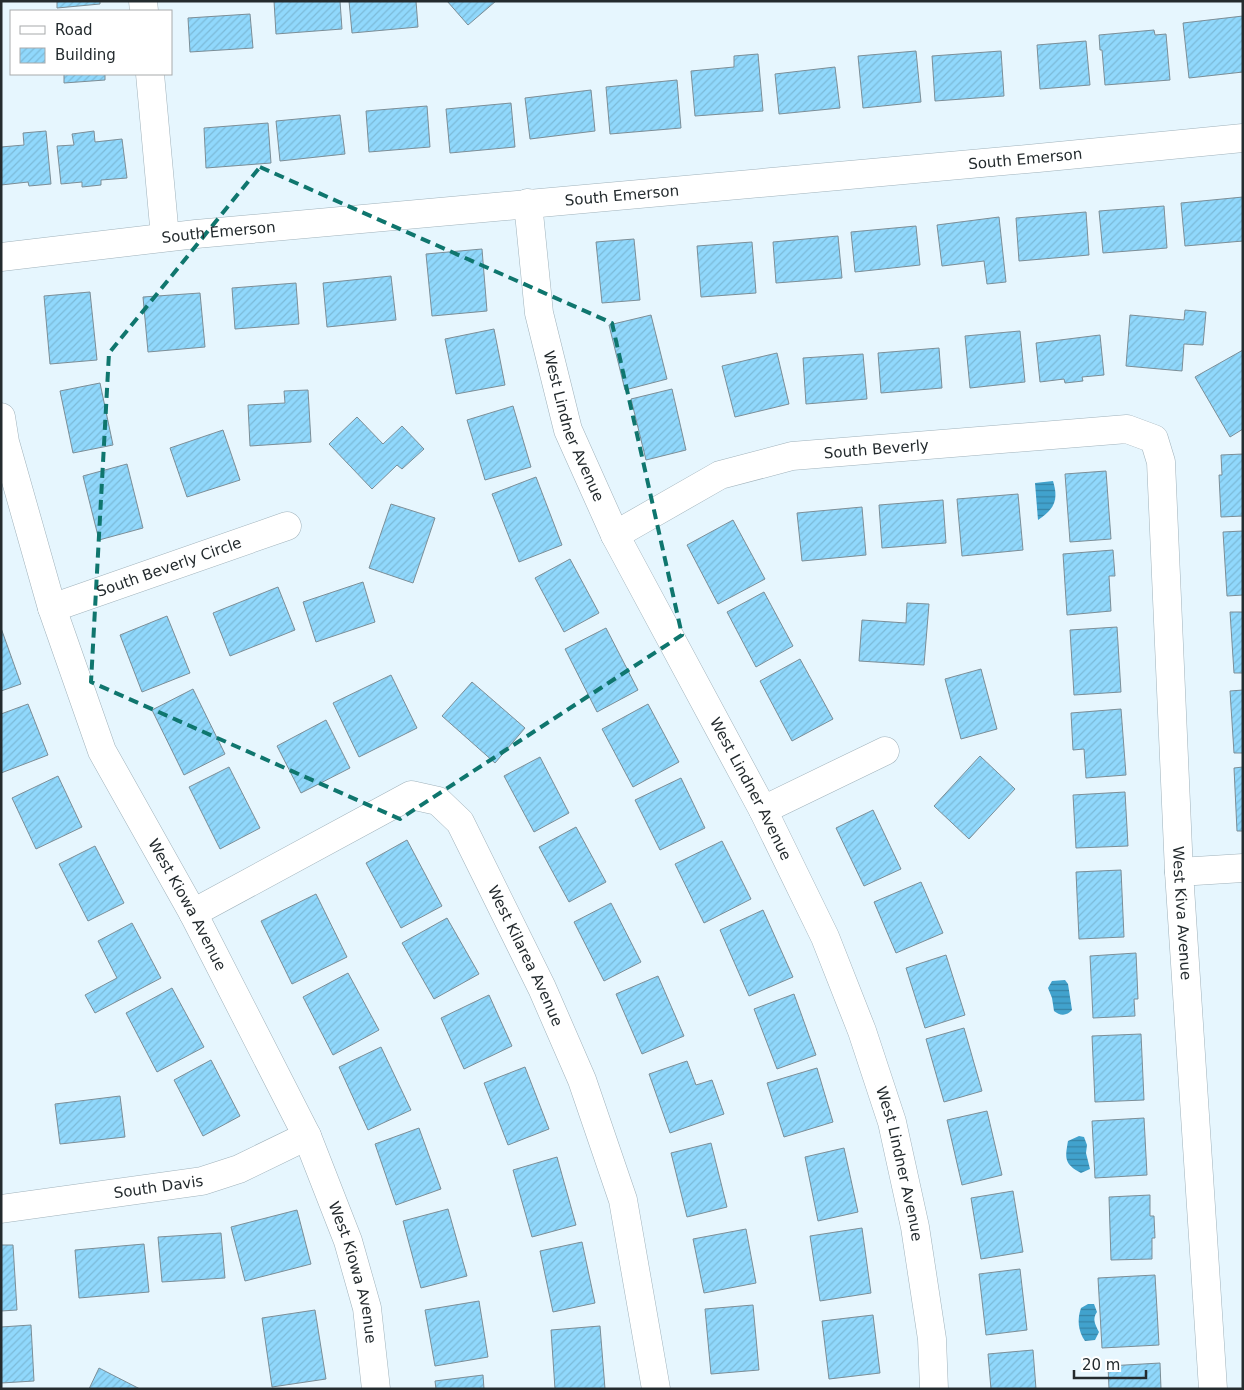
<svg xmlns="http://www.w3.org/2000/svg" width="1244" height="1390" font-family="'DejaVu Sans',sans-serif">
  <defs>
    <pattern id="water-rules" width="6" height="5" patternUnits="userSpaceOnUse" patternTransform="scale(1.25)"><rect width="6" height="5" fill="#41a2cd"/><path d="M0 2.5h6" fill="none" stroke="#3684a7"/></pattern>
    <pattern id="building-hatch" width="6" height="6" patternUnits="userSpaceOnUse" patternTransform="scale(1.25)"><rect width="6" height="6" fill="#90d8fc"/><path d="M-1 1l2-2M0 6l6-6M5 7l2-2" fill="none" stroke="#7cbad8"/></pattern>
  </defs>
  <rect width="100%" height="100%" fill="#e6f6fe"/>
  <g fill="url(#water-rules)">
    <path d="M 1053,481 C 1059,501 1054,509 1038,520 L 1035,483 Z"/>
    <path d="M 1065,980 L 1068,984 L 1072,1010 C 1067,1016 1060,1016 1054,1011 L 1052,998 L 1048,988 L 1052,981 Z"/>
    <path d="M 1079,1136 L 1084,1137 L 1087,1145 L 1086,1153 L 1090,1169 L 1081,1173 C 1064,1164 1065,1158 1068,1141 Z"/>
    <path d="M 1088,1304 L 1094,1304 L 1097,1312 C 1092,1319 1095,1324 1099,1332 L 1095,1340 L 1085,1341 C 1078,1331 1077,1319 1081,1308 Z"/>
  </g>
  <g fill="url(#building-hatch)" stroke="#7c8e97">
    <path d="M 57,1 L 100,1 L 100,4 L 57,8 Z"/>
    <path d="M 274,1 L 340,1 L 342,29 L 276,34 Z"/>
    <path d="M 349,1 L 416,1 L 418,27 L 352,33 Z"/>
    <path d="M 447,1 L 496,1 L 468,25 Z"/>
    <path d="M 250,14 L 253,48 L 190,52 L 188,18 Z"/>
    <path d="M 1243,16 L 1243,72 L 1189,78 L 1183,23 Z"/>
    <path d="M 1154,30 L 1155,35 L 1166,34 L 1170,80 L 1105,85 L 1102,50 L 1100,50 L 1099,35 Z"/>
    <path d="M 1086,41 L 1090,85 L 1040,89 L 1037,45 Z"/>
    <path d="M 916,51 L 921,102 L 863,108 L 858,56 Z"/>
    <path d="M 1001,51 L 1004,96 L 935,101 L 932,56 Z"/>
    <path d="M 758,54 L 763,111 L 695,116 L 691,71 L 734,67 L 734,56 Z"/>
    <path d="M 835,67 L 840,108 L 779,114 L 775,74 Z"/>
    <path d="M 64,74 L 105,74 L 105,80 L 64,83 Z"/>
    <path d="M 677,80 L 681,128 L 610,134 L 606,87 Z"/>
    <path d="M 591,90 L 595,131 L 530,139 L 525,98 Z"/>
    <path d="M 511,103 L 515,147 L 450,153 L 446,109 Z"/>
    <path d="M 427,106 L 430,147 L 369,152 L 366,111 Z"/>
    <path d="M 340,115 L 345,154 L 280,161 L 276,121 Z"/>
    <path d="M 268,123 L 271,163 L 206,168 L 204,128 Z"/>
    <path d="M 46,131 L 51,184 L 29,186 L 28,182 L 1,185 L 1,147 L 24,145 L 23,133 Z"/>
    <path d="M 94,131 L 95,142 L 122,139 L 127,178 L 101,180 L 101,185 L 82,187 L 82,182 L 61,184 L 57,146 L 74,145 L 72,134 Z"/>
    <path d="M 1243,197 L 1243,241 L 1185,246 L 1181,203 Z"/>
    <path d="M 1164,206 L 1167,248 L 1103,253 L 1099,211 Z"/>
    <path d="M 1086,212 L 1089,255 L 1019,261 L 1016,218 Z"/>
    <path d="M 999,217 L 1006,282 L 987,284 L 984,261 L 942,266 L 937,225 Z"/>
    <path d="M 916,226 L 920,265 L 855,272 L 851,232 Z"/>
    <path d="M 838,236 L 842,278 L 776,283 L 773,242 Z"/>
    <path d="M 634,239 L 640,300 L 602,303 L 596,242 Z"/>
    <path d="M 752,242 L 756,293 L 701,297 L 697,246 Z"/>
    <path d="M 482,249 L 487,311 L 432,316 L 426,254 Z"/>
    <path d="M 391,276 L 396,320 L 327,327 L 323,283 Z"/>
    <path d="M 296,283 L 299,324 L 235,329 L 232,288 Z"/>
    <path d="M 90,292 L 97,360 L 50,364 L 44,296 Z"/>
    <path d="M 200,293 L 205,347 L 148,352 L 143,297 Z"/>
    <path d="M 1185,310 L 1206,312 L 1203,345 L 1184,344 L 1182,371 L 1126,366 L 1130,315 L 1184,320 Z"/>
    <path d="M 651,315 L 667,379 L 625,390 L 609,325 Z"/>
    <path d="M 494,329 L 505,385 L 456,394 L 445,339 Z"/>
    <path d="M 1020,331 L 1025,382 L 970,388 L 965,336 Z"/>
    <path d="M 1100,335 L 1104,375 L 1082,377 L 1083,381 L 1065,383 L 1064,379 L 1040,382 L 1036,343 Z"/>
    <path d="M 939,348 L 942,388 L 881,393 L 878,353 Z"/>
    <path d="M 1243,350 L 1243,429 L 1230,437 L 1195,377 Z"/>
    <path d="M 777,353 L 789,404 L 735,417 L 722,366 Z"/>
    <path d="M 863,354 L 867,399 L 806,404 L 803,358 Z"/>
    <path d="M 100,383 L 113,445 L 73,453 L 60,391 Z"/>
    <path d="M 672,389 L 686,450 L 646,460 L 631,399 Z"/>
    <path d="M 308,390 L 311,442 L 250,446 L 248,405 L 285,403 L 284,391 Z"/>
    <path d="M 513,406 L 531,467 L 485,480 L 467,420 Z"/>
    <path d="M 357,417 L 383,444 L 402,426 L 424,449 L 402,469 L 397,465 L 372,489 L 329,444 Z"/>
    <path d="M 223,430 L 240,480 L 187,497 L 170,448 Z"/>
    <path d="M 1243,454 L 1243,516 L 1221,517 L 1219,475 L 1222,475 L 1221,455 Z"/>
    <path d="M 127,464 L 143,528 L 99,540 L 83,476 Z"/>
    <path d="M 1106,471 L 1111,539 L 1070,542 L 1065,474 Z"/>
    <path d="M 536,477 L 562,545 L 519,562 L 492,494 Z"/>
    <path d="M 1018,494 L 1023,550 L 962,556 L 957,499 Z"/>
    <path d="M 943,500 L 946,543 L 882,548 L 879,505 Z"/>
    <path d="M 391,504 L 435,518 L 413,583 L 369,568 Z"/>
    <path d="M 862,507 L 866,555 L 802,561 L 797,513 Z"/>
    <path d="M 733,520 L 765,579 L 718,604 L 687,545 Z"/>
    <path d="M 1243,531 L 1243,595 L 1227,596 L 1223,532 Z"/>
    <path d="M 1113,550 L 1115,576 L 1109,576 L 1111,611 L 1067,615 L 1063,554 Z"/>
    <path d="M 570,559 L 599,613 L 564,632 L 535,578 Z"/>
    <path d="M 363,582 L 375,622 L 316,642 L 303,602 Z"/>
    <path d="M 278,587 L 295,630 L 230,656 L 213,613 Z"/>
    <path d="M 764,592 L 793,646 L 756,667 L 727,612 Z"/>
    <path d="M 907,603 L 929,604 L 924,665 L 859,661 L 862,620 L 906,623 Z"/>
    <path d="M 1230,612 L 1243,612 L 1243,673 L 1234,673 Z"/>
    <path d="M 167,616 L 190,673 L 142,692 L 120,635 Z"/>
    <path d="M 1117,627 L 1121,692 L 1074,695 L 1070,630 Z"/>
    <path d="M 1,628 L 21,684 L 1,691 Z"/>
    <path d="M 606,628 L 638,690 L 597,712 L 565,649 Z"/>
    <path d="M 800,659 L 833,719 L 792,741 L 760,681 Z"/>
    <path d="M 981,669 L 997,729 L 961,739 L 945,679 Z"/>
    <path d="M 391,675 L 417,728 L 359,757 L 333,703 Z"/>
    <path d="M 472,682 L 525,728 L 495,763 L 442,716 Z"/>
    <path d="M 193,689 L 225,754 L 184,775 L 152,710 Z"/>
    <path d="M 1243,690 L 1243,753 L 1234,753 L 1230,691 Z"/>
    <path d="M 28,704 L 48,755 L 1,773 L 1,714 Z"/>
    <path d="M 648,704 L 679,762 L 633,787 L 602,729 Z"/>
    <path d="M 1121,709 L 1126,775 L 1086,778 L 1084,749 L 1073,750 L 1071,713 Z"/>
    <path d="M 326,720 L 350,768 L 301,793 L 277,746 Z"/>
    <path d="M 980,756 L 1015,789 L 969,839 L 934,806 Z"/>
    <path d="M 540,757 L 569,813 L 534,832 L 504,776 Z"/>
    <path d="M 229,767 L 260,828 L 220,849 L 189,787 Z"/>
    <path d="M 1243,767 L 1243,831 L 1237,831 L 1234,768 Z"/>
    <path d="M 58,776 L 82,827 L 36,849 L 12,798 Z"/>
    <path d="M 681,778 L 705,828 L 660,850 L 635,800 Z"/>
    <path d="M 1125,792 L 1128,846 L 1076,848 L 1073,795 Z"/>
    <path d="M 873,810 L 901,869 L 864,886 L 836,828 Z"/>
    <path d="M 576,827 L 606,882 L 569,902 L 539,847 Z"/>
    <path d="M 407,840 L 442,906 L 401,928 L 366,863 Z"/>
    <path d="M 722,841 L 751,899 L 704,923 L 675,864 Z"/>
    <path d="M 95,846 L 124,903 L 88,921 L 59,864 Z"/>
    <path d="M 1121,870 L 1124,937 L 1079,939 L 1076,872 Z"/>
    <path d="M 921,882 L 943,933 L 896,953 L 874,902 Z"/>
    <path d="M 316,894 L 347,957 L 292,984 L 261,921 Z"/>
    <path d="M 611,903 L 641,962 L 604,981 L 574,922 Z"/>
    <path d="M 763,910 L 793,977 L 749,996 L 720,930 Z"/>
    <path d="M 447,918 L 479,974 L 434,999 L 402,943 Z"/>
    <path d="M 132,923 L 161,978 L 95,1013 L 85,995 L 117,978 L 98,941 Z"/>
    <path d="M 1136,953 L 1138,999 L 1134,999 L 1135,1016 L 1093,1018 L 1090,956 Z"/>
    <path d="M 946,955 L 965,1015 L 925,1028 L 906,968 Z"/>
    <path d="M 348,973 L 379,1030 L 333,1055 L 303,997 Z"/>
    <path d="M 658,976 L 684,1036 L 642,1054 L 616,994 Z"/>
    <path d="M 172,988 L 204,1047 L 157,1072 L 126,1013 Z"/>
    <path d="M 794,994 L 816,1055 L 777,1069 L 754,1009 Z"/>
    <path d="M 489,995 L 512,1046 L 464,1069 L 441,1018 Z"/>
    <path d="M 964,1028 L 982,1091 L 944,1102 L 926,1039 Z"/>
    <path d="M 1141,1034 L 1144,1100 L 1095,1102 L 1092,1036 Z"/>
    <path d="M 381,1047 L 411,1110 L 368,1130 L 339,1067 Z"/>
    <path d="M 211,1060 L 240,1116 L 203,1136 L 174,1080 Z"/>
    <path d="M 687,1061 L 696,1085 L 712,1080 L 724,1114 L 670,1133 L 649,1074 Z"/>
    <path d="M 525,1067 L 549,1129 L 508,1145 L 484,1083 Z"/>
    <path d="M 817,1068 L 833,1122 L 784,1137 L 767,1083 Z"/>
    <path d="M 120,1096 L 125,1137 L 60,1144 L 55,1104 Z"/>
    <path d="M 987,1111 L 1002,1175 L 962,1185 L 947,1120 Z"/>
    <path d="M 1144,1118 L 1147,1175 L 1095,1178 L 1092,1121 Z"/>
    <path d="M 419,1128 L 441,1189 L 396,1205 L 375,1144 Z"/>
    <path d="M 711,1143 L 727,1207 L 687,1217 L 671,1153 Z"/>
    <path d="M 844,1148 L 858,1212 L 818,1221 L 805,1157 Z"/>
    <path d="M 557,1157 L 576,1225 L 532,1237 L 513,1170 Z"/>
    <path d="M 1013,1191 L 1023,1252 L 981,1259 L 971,1198 Z"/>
    <path d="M 1150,1195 L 1150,1216 L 1154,1216 L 1155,1238 L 1152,1238 L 1152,1259 L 1111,1260 L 1109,1197 Z"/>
    <path d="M 448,1209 L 467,1276 L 421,1288 L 403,1221 Z"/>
    <path d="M 297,1210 L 311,1264 L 245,1281 L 231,1227 Z"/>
    <path d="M 862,1228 L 871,1293 L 820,1301 L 810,1236 Z"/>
    <path d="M 746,1229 L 756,1283 L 704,1293 L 693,1239 Z"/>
    <path d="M 221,1233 L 225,1278 L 162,1282 L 158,1237 Z"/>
    <path d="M 582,1242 L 595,1303 L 553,1312 L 540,1251 Z"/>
    <path d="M 144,1244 L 149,1292 L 79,1298 L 75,1250 Z"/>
    <path d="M 1,1245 L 13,1245 L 17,1310 L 1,1311 Z"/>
    <path d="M 1020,1269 L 1027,1330 L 986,1335 L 979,1274 Z"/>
    <path d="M 1155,1275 L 1159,1345 L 1102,1348 L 1098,1278 Z"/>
    <path d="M 479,1301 L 488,1357 L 435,1366 L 425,1310 Z"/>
    <path d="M 753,1305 L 759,1370 L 711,1374 L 705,1309 Z"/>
    <path d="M 315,1310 L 326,1379 L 272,1387 L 262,1318 Z"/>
    <path d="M 873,1315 L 880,1373 L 829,1379 L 822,1321 Z"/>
    <path d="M 31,1325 L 34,1381 L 1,1383 L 1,1327 Z"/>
    <path d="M 600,1326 L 605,1389 L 555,1389 L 551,1330 Z"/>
    <path d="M 1033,1350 L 1036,1389 L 991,1389 L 988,1354 Z"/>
    <path d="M 1160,1363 L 1161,1389 L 1109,1389 L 1108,1366 Z"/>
    <path d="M 99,1368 L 140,1389 L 89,1389 Z"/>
    <path d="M 483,1375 L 484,1389 L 436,1389 L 435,1381 Z"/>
  </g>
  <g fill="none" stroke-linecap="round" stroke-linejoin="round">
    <g stroke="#a0b2bb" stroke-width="29">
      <g id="minor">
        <path d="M 143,1 L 144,11"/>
        <path d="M 150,74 L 165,237"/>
        <path id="s1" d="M 528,203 L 539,313 L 568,430 L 615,535 L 763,810 L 825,937 L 862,1031 L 892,1122 L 915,1227 L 932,1339 L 934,1389"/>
        <path id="s2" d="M 1,257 L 196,234 L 1038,158 L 1243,138"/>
        <path id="s3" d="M 1,417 L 5,442 L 52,608 L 102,751 L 193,913 L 307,1136 L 348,1241 L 367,1308 L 376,1389"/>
        <path id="s4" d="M 615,535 L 720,475 L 792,456 L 1127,429 L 1154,439 L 1161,462 L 1179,872 L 1213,1389"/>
        <path id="s5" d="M 52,608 L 287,526"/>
        <path d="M 763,810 L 885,751"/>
        <path d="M 1179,872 L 1243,868"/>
        <path id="s6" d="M 193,913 L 411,795 L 438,801 L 460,822 L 542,988 L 582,1080 L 623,1200 L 656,1389"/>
        <path id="s7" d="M 1,1209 L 202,1181 L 239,1169 L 307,1136"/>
      </g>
    </g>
    <use href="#minor" stroke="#fff" stroke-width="28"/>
  </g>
  <path fill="none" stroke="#0f766e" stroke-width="4" stroke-dasharray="10 6" stroke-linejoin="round" d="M 260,167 L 612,323 L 682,635 L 400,819 L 91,682 L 109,353 Z"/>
  <g text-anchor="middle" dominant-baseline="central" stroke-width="4.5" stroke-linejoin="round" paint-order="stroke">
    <g font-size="15" fill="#242b2e" stroke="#fff">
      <text stroke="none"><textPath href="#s2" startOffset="1029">South Emerson</textPath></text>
      <text stroke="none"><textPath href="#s2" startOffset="624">South Emerson</textPath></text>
      <text stroke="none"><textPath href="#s2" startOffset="219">South Emerson</textPath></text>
      <text stroke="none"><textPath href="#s1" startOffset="229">West Lindner Avenue</textPath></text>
      <text stroke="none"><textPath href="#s4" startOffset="280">South Beverly</textPath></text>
      <text stroke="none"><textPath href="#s5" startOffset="124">South Beverly Circle</textPath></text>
      <text stroke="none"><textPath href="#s1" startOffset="634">West Lindner Avenue</textPath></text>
      <text stroke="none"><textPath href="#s3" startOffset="525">West Kiowa Avenue</textPath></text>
      <text stroke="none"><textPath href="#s4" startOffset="1036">West Kiva Avenue</textPath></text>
      <text stroke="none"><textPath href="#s6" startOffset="455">West Kilarea Avenue</textPath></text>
      <text stroke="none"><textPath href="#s1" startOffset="1039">West Lindner Avenue</textPath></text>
      <text stroke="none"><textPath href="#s7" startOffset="159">South Davis</textPath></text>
      <text stroke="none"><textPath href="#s3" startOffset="930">West Kiowa Avenue</textPath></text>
    </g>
  </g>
  <rect width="1244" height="1390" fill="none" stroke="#242b2e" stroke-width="5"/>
  <rect x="10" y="10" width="162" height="65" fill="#ffffff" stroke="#a7aaab"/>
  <rect x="20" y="26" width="25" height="8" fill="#ffffff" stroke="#a7aaab"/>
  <text x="55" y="35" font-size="15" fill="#242b2e">Road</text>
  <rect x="20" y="48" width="25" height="15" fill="url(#building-hatch)" stroke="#a7aaab"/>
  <text x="55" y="60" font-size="15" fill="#242b2e">Building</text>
  <path d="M1074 1370v8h72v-8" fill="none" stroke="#242b2e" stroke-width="2.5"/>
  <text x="1082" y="1370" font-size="15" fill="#242b2e" stroke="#ffffff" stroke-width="4" paint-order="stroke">20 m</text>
</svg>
